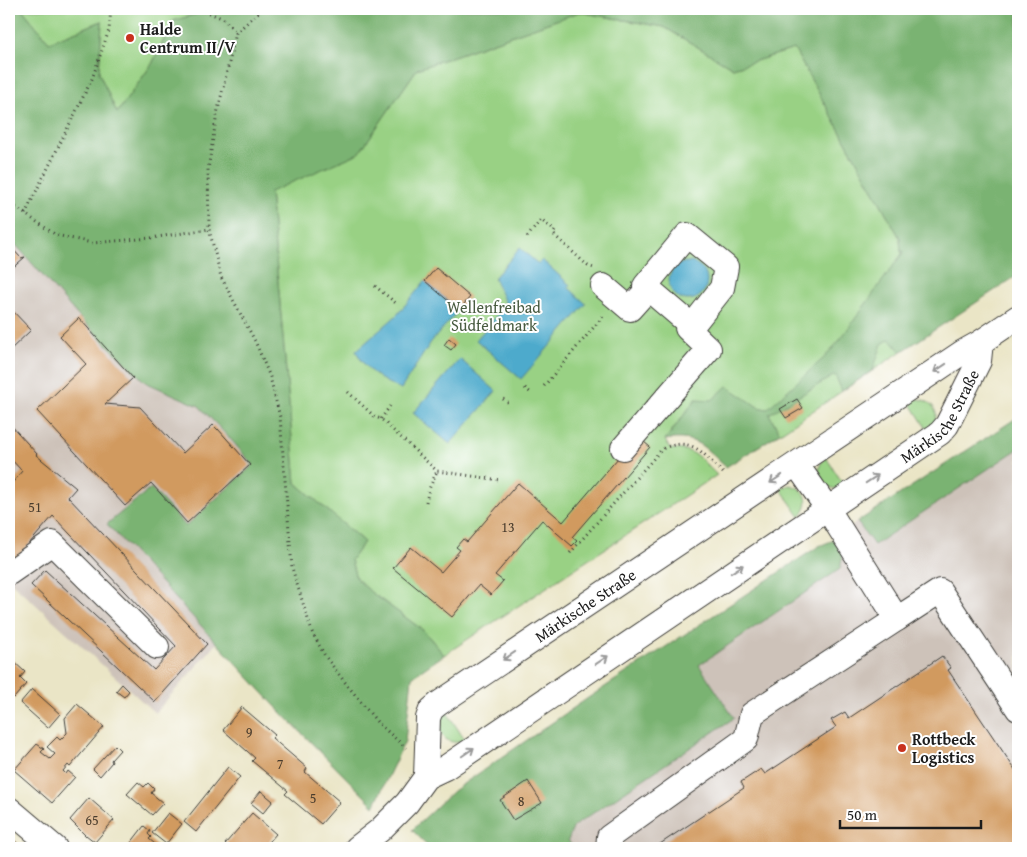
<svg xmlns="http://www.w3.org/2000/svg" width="1027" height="857" font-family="'Gentium Book Plus',serif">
  <rect width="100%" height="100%" fill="#fff"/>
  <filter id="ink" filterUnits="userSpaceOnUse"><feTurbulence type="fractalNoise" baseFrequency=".02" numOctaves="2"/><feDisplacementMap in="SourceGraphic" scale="10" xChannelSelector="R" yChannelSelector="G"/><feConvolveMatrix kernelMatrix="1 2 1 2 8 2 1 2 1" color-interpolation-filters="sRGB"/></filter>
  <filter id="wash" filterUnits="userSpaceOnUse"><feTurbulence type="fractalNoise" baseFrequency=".0096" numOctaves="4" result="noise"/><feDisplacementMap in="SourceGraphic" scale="20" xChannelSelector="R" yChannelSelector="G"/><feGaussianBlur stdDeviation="1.12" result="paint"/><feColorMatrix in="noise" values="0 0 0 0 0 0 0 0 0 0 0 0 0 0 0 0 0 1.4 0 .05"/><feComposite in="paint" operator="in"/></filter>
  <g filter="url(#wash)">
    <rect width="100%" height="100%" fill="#eae5c6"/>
    <g fill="#cdc2b9">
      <path d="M 9,237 L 79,317 L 145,382 L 199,406 L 234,443 L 253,465 L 186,527 L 107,523 L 217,643 L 155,713 L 11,582 L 9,584 Z"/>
      <path d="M 1018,449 L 1018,848 L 573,848 L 568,840 L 574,826 L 734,718 L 699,665 L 840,569 L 834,540 L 857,522 L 874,545 Z"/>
    </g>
    <g fill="#99d184" stroke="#5a7650">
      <path d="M 22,9 L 213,9 L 173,21 L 152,64 L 117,113 L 99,73 L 102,21 L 49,42 Z"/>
      <path d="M 579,12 L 664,27 L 733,68 L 794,49 L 900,238 L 901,252 L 905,250 L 945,322 L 780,433 L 769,414 L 696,399 L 665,440 L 670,449 C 697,449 698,457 717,475 L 444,655 L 424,631 L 372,593 L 356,578 L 351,560 L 364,542 L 296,483 L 270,191 L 359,153 L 417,69 Z"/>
      <path d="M 914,399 C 926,398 940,407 935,420 C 934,424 930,428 928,431 L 909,401 Z"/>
      <path d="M 826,457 L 845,487 C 825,495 809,472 826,457 Z"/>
      <path d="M 790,485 C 809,489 811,505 800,517 L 780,488 Z"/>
      <path d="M 446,711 L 465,740 C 445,750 429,725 446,711 Z"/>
    </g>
    <g fill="#7ab372" stroke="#4b6847">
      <path d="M 9,9 L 22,9 L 49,42 L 102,21 L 99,73 L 117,113 L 152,64 L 173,21 L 213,9 L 1018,9 L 1018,275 L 901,352 L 890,339 L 882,344 L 873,370 L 842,391 L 835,375 L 769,414 L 780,433 L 726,467 C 703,447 698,435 665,440 L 696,399 L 712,400 L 727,386 L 758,407 L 767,409 L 824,358 L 839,341 L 904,251 L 901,252 L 900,238 L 794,49 L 733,68 L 664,27 L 579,12 L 417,69 L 359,153 L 270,192 L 296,483 L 364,542 L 351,560 L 356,578 L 372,593 L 424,631 L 444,655 L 412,677 L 405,741 L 374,806 L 277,708 L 107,524 L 151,488 L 186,526 L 253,465 L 234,443 L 199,406 L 145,382 L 79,317 L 9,237 Z"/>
      <path d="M 1018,417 L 1018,449 L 874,545 L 857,522 Z"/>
      <path d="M 834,540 L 843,555 L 840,569 L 699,665 L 734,718 L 574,826 L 568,840 L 573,848 L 430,848 L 412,830 L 453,791 L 588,698 L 819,546 Z"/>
    </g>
    <g fill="#4eaacc" stroke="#356374">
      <path d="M 520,248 L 538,264 L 542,260 L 570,285 L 568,287 L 586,304 L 521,379 L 476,340 L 506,305 L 494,278 Z"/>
      <circle cx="688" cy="281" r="19"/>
      <path d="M 425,281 L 459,310 L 431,342 L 401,389 C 381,381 366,371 356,351 L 397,315 Z"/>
      <path d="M 460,359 L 496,391 L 450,444 L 413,413 Z"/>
    </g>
    <g id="blocks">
      <g fill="#d19a5f">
        <path d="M 9,245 L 21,258 L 25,257 L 9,271 Z"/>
        <path d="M 436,268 L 470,297 L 459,310 L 425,281 Z"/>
        <path d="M 9,307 L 31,330 L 9,351 Z"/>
        <path d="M 79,318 L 133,378 L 105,404 L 140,407 L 183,453 L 213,425 L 218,430 L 218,429 L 250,465 L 187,523 L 151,483 L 125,506 L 37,411 L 86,364 L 60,336 Z"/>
        <path d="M 449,338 L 456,344 L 451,350 L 444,345 Z"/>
        <path d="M 797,399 L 803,408 L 786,418 L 780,409 Z"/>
        <path d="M 9,423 L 37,454 L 36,455 L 76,488 L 68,497 L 207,644 L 155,702 L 31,585 L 45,570 L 154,670 L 176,646 L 53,516 L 10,566 L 9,564 L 9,487 L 22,471 L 9,457 Z"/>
        <path d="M 637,436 L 650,447 L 572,537 L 577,541 L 572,546 L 542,520 L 495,575 L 503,581 L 491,595 L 479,585 L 452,617 L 393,568 L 411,547 L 441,572 L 460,550 L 456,547 L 463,539 L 467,542 L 518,483 L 563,522 Z"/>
        <path d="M 942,656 L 951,668 L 948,670 L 1018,774 L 1018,848 L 654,848 L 744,788 L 741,782 L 761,769 L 765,774 L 836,727 L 831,720 L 845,712 L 849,718 Z"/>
        <path d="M 12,660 L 25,672 L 20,678 L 26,684 L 14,698 L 9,693 L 9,664 Z"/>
        <path d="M 122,684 L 129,691 L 124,697 L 116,691 Z"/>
        <path d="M 32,689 L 60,714 L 48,728 L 20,703 Z"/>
        <path d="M 77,704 L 104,727 L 70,767 L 68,765 L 63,771 L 66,774 L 68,771 L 75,777 L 52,803 L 14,770 L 37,744 L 44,749 L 41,752 L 50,759 L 55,754 L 47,747 L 57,737 L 60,740 L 67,733 L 65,718 Z"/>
        <path d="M 242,707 L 275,735 L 272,738 L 307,768 L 305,772 L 340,802 L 321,824 L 285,794 L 288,791 L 252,761 L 255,758 L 223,730 Z"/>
        <path d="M 115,745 L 120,750 L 111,760 L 112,762 L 100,776 L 93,769 Z"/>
        <path d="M 228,767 L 240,777 L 196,832 L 184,822 Z"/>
        <path d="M 528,781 L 542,803 L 513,820 L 500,800 Z"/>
        <path d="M 138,782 L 144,787 L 148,783 L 154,789 L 151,793 L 163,803 L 152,815 L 127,794 Z"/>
        <path d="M 261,791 L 273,801 L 263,813 L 251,803 Z"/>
        <path d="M 89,798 L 114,820 L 95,842 L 86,835 L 86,836 L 70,820 Z"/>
        <path d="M 168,813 L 182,824 L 166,844 L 152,833 Z"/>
        <path d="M 252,813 L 276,834 L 264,848 L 230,848 L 225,844 Z"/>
        <path d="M 144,826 L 150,831 L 148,834 L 151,837 L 149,839 L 160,848 L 127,848 Z"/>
        <path d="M 9,836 L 23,848 L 9,848 Z"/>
      </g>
    </g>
  </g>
  <g filter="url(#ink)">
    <use href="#blocks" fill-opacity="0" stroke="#3b3a36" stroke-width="1"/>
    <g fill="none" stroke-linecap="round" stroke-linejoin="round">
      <g stroke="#3b3a36" stroke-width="26">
        <g id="minor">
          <path d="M 687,235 L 726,267 L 722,288 L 692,326 L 645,286 Z"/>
          <path d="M 603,286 L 630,309 L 648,289"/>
          <path d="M 623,448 L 709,349 L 687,328 L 689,324"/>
          <path d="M 797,465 L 827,508 L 897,619 L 940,591 L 1018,709"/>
          <path d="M 9,573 L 52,543 L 157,647"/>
          <path id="s1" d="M 426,777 L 428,718 L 431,710 L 438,704 L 963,352 L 981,342 L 1018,317"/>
          <path d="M 9,809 L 55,848"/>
          <path id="s2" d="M 357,848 L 380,830 L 407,803 L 426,777 L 445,768 L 940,433 L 947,425 L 979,361 L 981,342"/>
          <path d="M 608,848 L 609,837 L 746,739 L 752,714 L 897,619"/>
        </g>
      </g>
      <g stroke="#3b3a36" stroke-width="3" stroke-dasharray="1 4" stroke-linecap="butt">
        <path d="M 200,9 L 224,19 L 236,33"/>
        <path d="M 262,9 L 236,33 L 217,114 L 208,169 L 209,229 L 221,277 L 255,341 L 270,377 L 280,417 L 292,568 L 312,632 L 325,656 L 344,681 L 377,722 L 406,748"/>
        <path d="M 9,200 L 15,207 L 56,235 L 92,243 L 151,238 L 209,229"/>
        <path d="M 25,214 L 92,79 L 109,30 L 111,9"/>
        <path d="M 527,237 L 541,220 L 555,231 L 553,234 L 588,266 L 594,268"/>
        <path d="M 375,286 L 397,304"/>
        <path d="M 544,386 L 605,314"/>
        <path d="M 525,388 L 531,393"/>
        <path d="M 348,392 L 375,417 L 381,419 L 437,471 L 500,480"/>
        <path d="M 503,399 L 509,403"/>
        <path d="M 381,419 L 390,406"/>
        <path d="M 426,502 L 429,489 L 437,471"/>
        <path d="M 570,553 L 662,449 C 693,435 703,454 724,474"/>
      </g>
      <use href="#minor" stroke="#fff" stroke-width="24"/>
    </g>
    <defs><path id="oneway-shaft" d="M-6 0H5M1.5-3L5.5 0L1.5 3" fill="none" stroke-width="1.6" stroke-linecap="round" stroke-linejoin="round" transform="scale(1.25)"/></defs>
    <g stroke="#999">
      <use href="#oneway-shaft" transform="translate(940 368) rotate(146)"/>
      <use href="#oneway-shaft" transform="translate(776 479) rotate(146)"/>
      <use href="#oneway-shaft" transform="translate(872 479) rotate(-33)"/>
      <use href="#oneway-shaft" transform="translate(737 569) rotate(-34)"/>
      <use href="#oneway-shaft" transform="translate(509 656) rotate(146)"/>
      <use href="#oneway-shaft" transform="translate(602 660) rotate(-34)"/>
      <use href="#oneway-shaft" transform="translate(468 752) rotate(-35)"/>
    </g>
  </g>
  <g fill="#c8321e" stroke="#fff" stroke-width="2">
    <circle cx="130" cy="38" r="5"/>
    <circle cx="902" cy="748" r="5"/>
  </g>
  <g text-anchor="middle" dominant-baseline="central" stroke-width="4" stroke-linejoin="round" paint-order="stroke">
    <g font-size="14" fill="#493c2d">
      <text x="35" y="507">51</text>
      <text x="508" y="527">13</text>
      <text x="249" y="732">9</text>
      <text x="280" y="764">7</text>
      <text x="313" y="798">5</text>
      <text x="521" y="801">8</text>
      <text x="92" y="820">65</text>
    </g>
    <g font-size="16" font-weight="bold" fill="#1c1c1c" stroke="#fff" text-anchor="start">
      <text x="140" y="29">Halde<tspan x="140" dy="18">Centrum II/V</tspan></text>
      <text x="912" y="739">Rottbeck<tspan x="912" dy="18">Logistics</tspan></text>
    </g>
    <g font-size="16" fill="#485b40" stroke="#fff">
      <text x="494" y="307">Wellenfreibad<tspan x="494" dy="18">Südfeldmark</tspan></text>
    </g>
    <g font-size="16" fill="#1c1c1c" stroke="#fff">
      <text stroke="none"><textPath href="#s2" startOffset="731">Märkische Straße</textPath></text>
      <text stroke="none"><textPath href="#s1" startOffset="254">Märkische Straße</textPath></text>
    </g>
  </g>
  <rect width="1027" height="857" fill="none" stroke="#fff" stroke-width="30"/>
  <path d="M840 820v8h141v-8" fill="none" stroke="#1c1c1c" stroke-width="2.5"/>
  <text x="847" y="820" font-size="15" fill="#1c1c1c" stroke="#ffffff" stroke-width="4" paint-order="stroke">50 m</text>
</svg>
